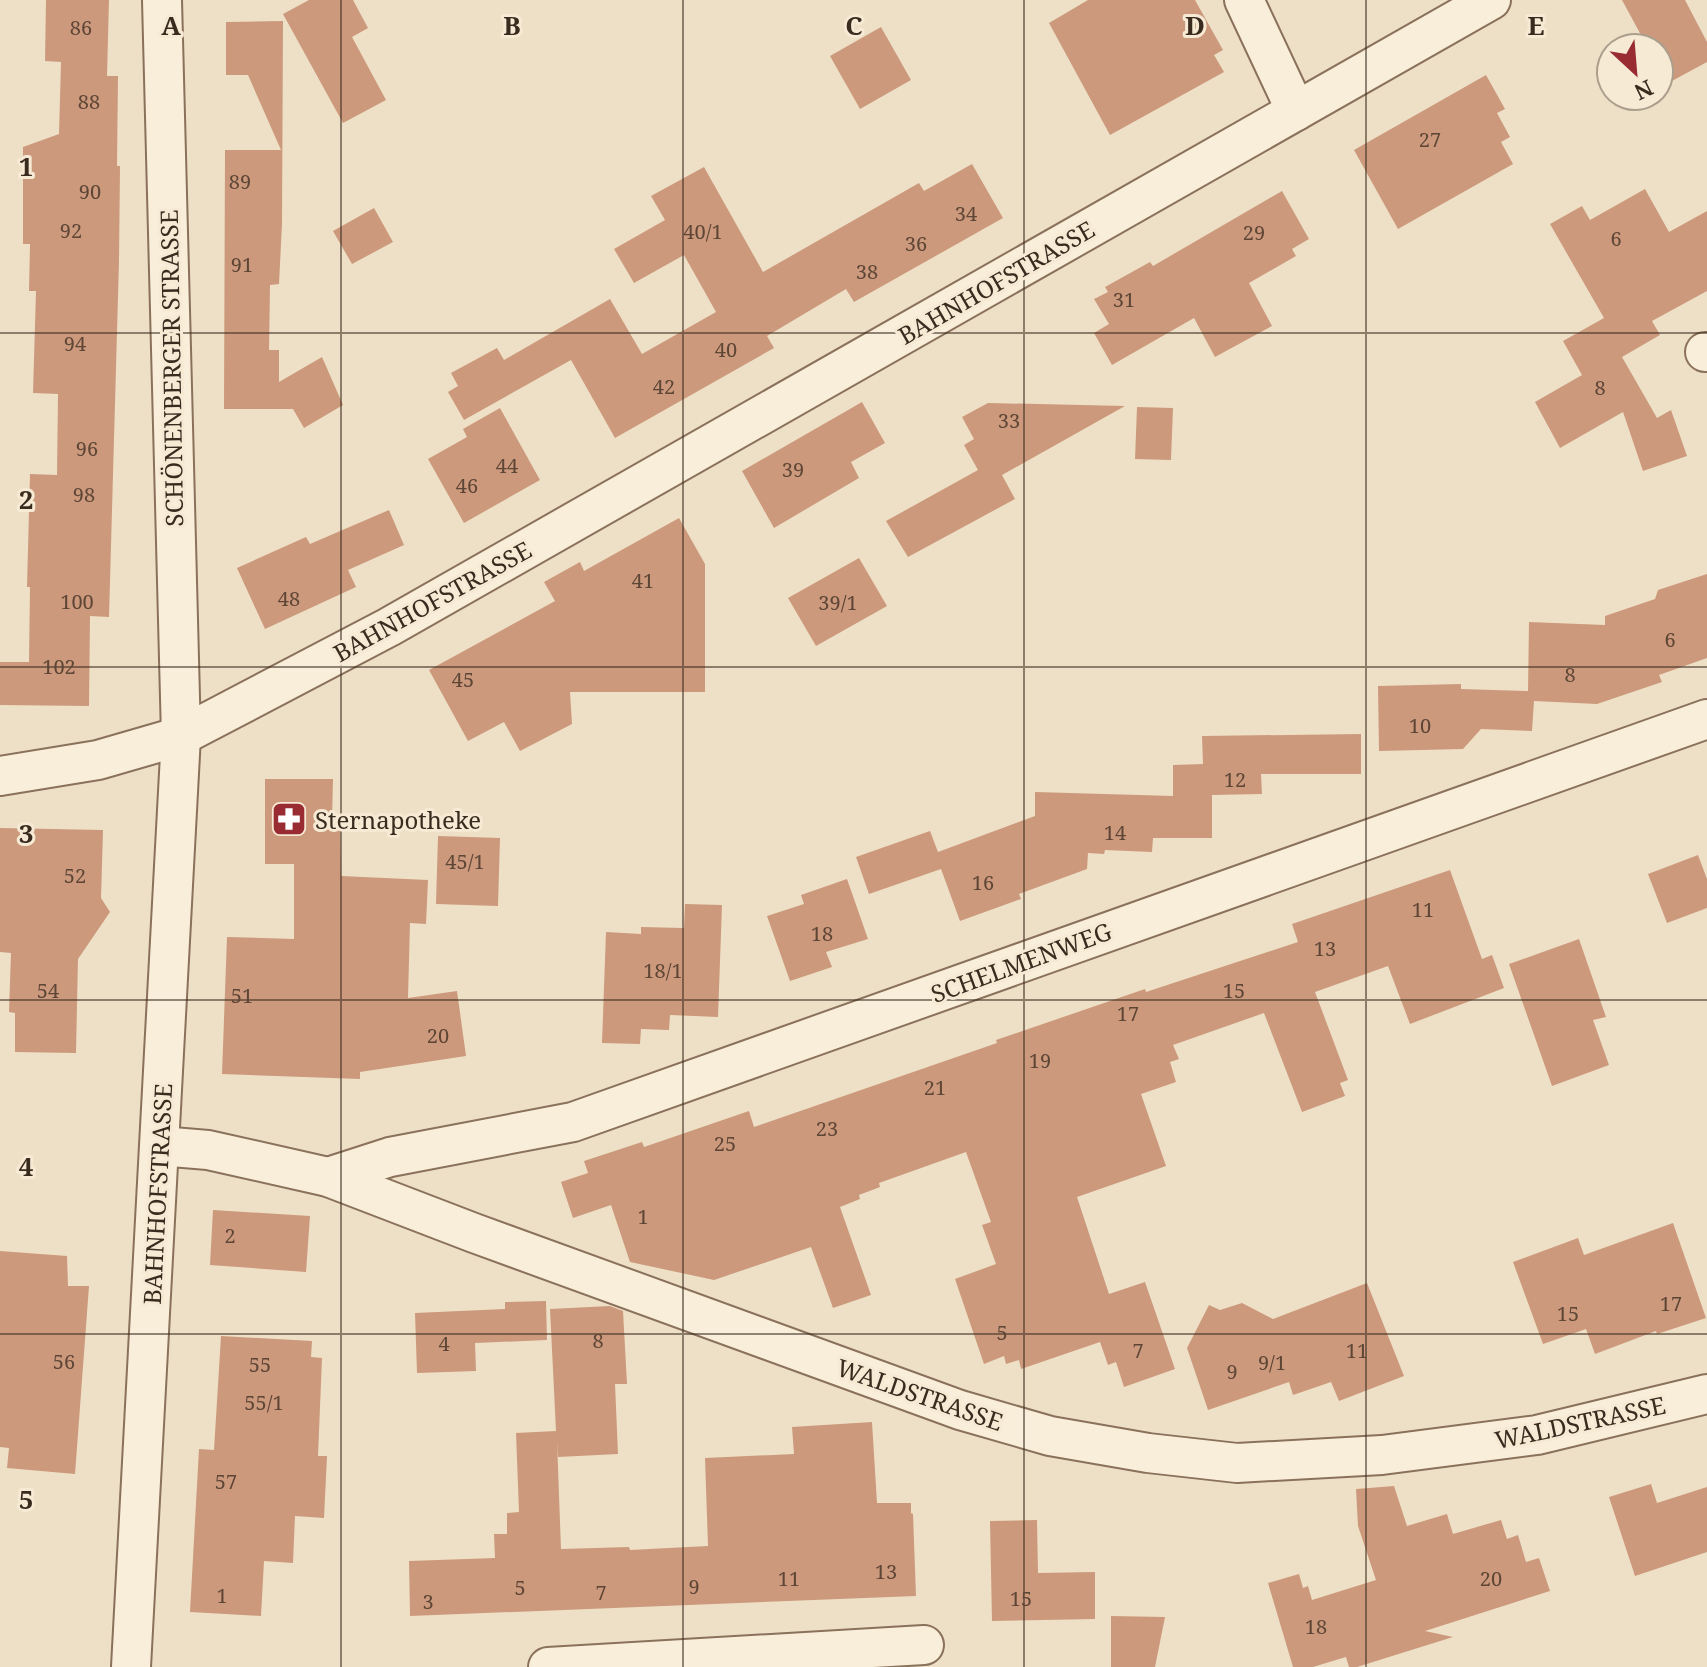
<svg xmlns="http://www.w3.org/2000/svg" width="1707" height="1667" font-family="'Noto Serif',serif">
  <rect width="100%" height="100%" fill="#eee0c6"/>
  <g fill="#cc997c">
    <path d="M 46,0 L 109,0 L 107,76 L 118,76 L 117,166 L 120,166 L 119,261 L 109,617 L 90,616 L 89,706 L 0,705 L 0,662 L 29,662 L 30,587 L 27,587 L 30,474 L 57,475 L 58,394 L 33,393 L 36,291 L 29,291 L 30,244 L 23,244 L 23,147 L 59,134 L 61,62 L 45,61 Z"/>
    <path d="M 309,0 L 353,0 L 368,28 L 352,37 L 386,100 L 343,123 L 283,14 Z"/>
    <path d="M 1088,0 L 1195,0 L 1223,50 L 1214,55 L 1224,72 L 1110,135 L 1049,23 Z"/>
    <path d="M 1622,0 L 1685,0 L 1707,42 L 1707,62 L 1659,88 L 1659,48 L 1648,48 Z"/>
    <path d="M 283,21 L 282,224 L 279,284 L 270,285 L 269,350 L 279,350 L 279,382 L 322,357 L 343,405 L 304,428 L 293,409 L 224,409 L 225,150 L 281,150 L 248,75 L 226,75 L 226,22 Z"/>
    <path d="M 881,27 L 911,80 L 860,109 L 830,56 Z"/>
    <path d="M 1486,75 L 1505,109 L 1497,113 L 1510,137 L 1501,142 L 1513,164 L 1398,229 L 1354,150 Z"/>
    <path d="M 972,164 L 1003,218 L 854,302 L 846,289 L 767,336 L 774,348 L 615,438 L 571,360 L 464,420 L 448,392 L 458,386 L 451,373 L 497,348 L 504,360 L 610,299 L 642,354 L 716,312 L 684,255 L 634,283 L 614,249 L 665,220 L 651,196 L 704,167 L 763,272 L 919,183 L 924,191 Z"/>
    <path d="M 1645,189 L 1669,232 L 1707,211 L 1707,291 L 1652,321 L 1660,335 L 1622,357 L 1657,418 L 1671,410 L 1687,456 L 1643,471 L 1623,412 L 1560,448 L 1535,402 L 1582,375 L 1563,341 L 1604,318 L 1550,224 L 1582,206 L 1590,220 Z"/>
    <path d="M 1282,191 L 1309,239 L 1292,249 L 1296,256 L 1249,283 L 1272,326 L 1215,357 L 1194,318 L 1112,365 L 1094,333 L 1109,324 L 1094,299 L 1108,292 L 1105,287 L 1150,262 L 1153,266 Z"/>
    <path d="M 374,208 L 393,242 L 352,264 L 333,231 Z"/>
    <path d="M 862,402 L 885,443 L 851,462 L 859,478 L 774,528 L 742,471 Z"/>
    <path d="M 988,403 L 1125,406 L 1002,475 L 1015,499 L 908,557 L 886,521 L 978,470 L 964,445 L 974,439 L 962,417 Z"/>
    <path d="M 1137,407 L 1173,408 L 1171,460 L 1135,459 Z"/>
    <path d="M 500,408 L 540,480 L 464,523 L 428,459 L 467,437 L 463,429 Z"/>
    <path d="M 389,510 L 404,545 L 348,570 L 356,587 L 265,629 L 237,568 L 306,537 L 310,544 Z"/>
    <path d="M 679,518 L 705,564 L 705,692 L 570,692 L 572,724 L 520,751 L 504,722 L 468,741 L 429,670 L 555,601 L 544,582 L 580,562 L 584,571 Z"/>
    <path d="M 859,558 L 887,606 L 816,646 L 788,598 Z"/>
    <path d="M 1707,574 L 1707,658 L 1659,675 L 1662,682 L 1597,704 L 1534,701 L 1532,731 L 1481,729 L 1463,749 L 1379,751 L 1378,686 L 1461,684 L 1461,689 L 1528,691 L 1529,622 L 1605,625 L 1605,616 L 1655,599 L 1658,590 Z"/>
    <path d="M 1361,734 L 1361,774 L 1261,774 L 1262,794 L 1212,795 L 1212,838 L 1153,838 L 1152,852 L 1105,850 L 1104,854 L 1088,853 L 1087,869 L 1019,894 L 1021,899 L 960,921 L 941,869 L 869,894 L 856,857 L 930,831 L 938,852 L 1035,816 L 1035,792 L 1173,796 L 1173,765 L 1203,764 L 1202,736 Z"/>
    <path d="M 265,779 L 333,779 L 332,820 L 340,820 L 341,876 L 428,880 L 426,924 L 410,923 L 408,998 L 457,991 L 466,1056 L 360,1072 L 360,1079 L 222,1074 L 227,937 L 294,939 L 294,864 L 265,864 Z"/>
    <path d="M 0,828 L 103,830 L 101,898 L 110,912 L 78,959 L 76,1053 L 15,1052 L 15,1013 L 9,1012 L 11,953 L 0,952 Z"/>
    <path d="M 438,836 L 500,838 L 498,906 L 436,904 Z"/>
    <path d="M 1698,855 L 1707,879 L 1707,908 L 1667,923 L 1648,874 Z"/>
    <path d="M 1450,870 L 1482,959 L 1492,955 L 1504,988 L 1410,1024 L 1388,966 L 1315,992 L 1348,1080 L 1340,1083 L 1345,1096 L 1302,1112 L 1264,1013 L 1173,1045 L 1179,1059 L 1170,1062 L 1176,1082 L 1141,1094 L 1166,1166 L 1077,1197 L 1109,1294 L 1145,1282 L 1175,1369 L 1124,1387 L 1116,1362 L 1108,1365 L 1100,1342 L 1021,1369 L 1019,1360 L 1006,1364 L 1004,1356 L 984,1364 L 955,1279 L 996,1264 L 982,1225 L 991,1222 L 966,1152 L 879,1183 L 880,1187 L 859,1195 L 860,1199 L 840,1207 L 871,1295 L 833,1308 L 811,1247 L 714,1280 L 630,1262 L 611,1205 L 573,1218 L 561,1182 L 588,1173 L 584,1161 L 642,1142 L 644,1147 L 749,1111 L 754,1127 L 997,1043 L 996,1040 L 1145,989 L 1146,992 L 1298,942 L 1292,924 Z"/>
    <path d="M 847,879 L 868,939 L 826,952 L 832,967 L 790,981 L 767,916 L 804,904 L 801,895 Z"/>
    <path d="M 685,904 L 722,905 L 718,1017 L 670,1015 L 669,1030 L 641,1029 L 640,1044 L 602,1043 L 606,932 L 641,934 L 641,927 L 684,928 Z"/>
    <path d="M 1579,939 L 1606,1017 L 1593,1020 L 1609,1065 L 1552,1086 L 1509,964 Z"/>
    <path d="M 213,1210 L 310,1216 L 306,1272 L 210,1265 Z"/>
    <path d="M 1673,1223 L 1706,1318 L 1657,1334 L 1656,1331 L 1595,1354 L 1586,1329 L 1543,1344 L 1513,1262 L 1578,1238 L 1584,1255 Z"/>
    <path d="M 0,1251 L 67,1256 L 68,1286 L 89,1286 L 75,1474 L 7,1468 L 9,1448 L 0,1447 Z"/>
    <path d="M 1367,1283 L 1404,1376 L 1339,1401 L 1331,1382 L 1293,1395 L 1289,1382 L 1208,1410 L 1187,1348 L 1209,1305 L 1220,1310 L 1242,1303 L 1273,1319 Z"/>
    <path d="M 546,1301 L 547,1340 L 475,1343 L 476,1371 L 417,1373 L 415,1313 L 505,1309 L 505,1302 Z"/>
    <path d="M 610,1306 L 623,1311 L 627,1384 L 615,1384 L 618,1454 L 558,1457 L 557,1440 L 561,1549 L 629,1547 L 630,1550 L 708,1546 L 705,1458 L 794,1454 L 792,1427 L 872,1422 L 877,1503 L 911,1503 L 911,1513 L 913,1514 L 916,1596 L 410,1616 L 409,1561 L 495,1558 L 494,1534 L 507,1534 L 507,1513 L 519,1512 L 516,1433 L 556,1431 L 550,1309 Z"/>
    <path d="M 221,1336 L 312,1341 L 311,1357 L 322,1358 L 318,1456 L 327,1456 L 324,1518 L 295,1516 L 293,1563 L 264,1561 L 261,1616 L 190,1612 L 199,1449 L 214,1450 Z"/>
    <path d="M 1651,1484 L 1657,1503 L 1707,1487 L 1707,1552 L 1635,1576 L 1609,1497 Z"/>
    <path d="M 1394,1486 L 1407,1526 L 1447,1514 L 1453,1534 L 1501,1520 L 1507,1539 L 1518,1535 L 1526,1562 L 1539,1558 L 1550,1591 L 1425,1631 L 1453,1637 L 1357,1667 L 1349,1667 L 1346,1657 L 1313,1667 L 1293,1667 L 1268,1583 L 1299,1574 L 1303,1588 L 1308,1586 L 1312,1600 L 1376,1580 L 1358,1526 L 1356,1489 Z"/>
    <path d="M 1037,1520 L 1038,1573 L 1095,1572 L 1095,1619 L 992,1621 L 990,1521 Z"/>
    <path d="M 1111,1616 L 1165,1617 L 1155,1667 L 1111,1667 Z"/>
  </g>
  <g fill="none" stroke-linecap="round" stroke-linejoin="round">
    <g stroke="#8a715b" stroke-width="42">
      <g id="minor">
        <path d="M 1244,0 L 1296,111"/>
        <path d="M 1705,352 L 1707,352"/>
        <path d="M 0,776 L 98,760 L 181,736 L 389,627 L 1491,0"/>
        <path d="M 160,1146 L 208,1150 L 328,1177 L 474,1233 L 960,1410 L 1050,1436 L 1148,1453 L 1237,1463 L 1382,1455 L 1537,1435 L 1707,1394"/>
        <path d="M 328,1177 L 390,1157 L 573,1122 L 1707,719"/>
        <path d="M 131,1667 L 181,736 L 162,0"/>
        <path d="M 548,1667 L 924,1645"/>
      </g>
    </g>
    <use href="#minor" stroke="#f9eed9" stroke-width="38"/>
  </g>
  <path fill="none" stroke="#3a2b1f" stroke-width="2" stroke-opacity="0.55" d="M 341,0 L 341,1667M 683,0 L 683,1667M 1024,0 L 1024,1667M 1366,0 L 1366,1667M 0,333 L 1707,333M 0,667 L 1707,667M 0,1000 L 1707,1000M 0,1334 L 1707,1334"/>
  <defs>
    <g id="pharmacy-square" transform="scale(1.8)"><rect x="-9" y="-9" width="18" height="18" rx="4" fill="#992b32" stroke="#f6ead5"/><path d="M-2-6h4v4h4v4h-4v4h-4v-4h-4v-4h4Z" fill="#fff"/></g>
  </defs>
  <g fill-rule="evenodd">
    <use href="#pharmacy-square" x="289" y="819"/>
  </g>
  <g text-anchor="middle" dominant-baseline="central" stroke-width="6" stroke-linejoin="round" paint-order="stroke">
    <g font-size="20" fill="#5e4636">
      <text x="81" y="27">86</text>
      <text x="89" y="101">88</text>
      <text x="1430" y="139">27</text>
      <text x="240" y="181">89</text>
      <text x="90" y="191">90</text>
      <text x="966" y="213">34</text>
      <text x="71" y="230">92</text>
      <text x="703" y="231">40/1</text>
      <text x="1254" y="232">29</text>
      <text x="1616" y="238">6</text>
      <text x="916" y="243">36</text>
      <text x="242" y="264">91</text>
      <text x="867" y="271">38</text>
      <text x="1124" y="299">31</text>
      <text x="75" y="343">94</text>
      <text x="726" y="349">40</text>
      <text x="664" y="386">42</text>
      <text x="1600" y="387">8</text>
      <text x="1009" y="420">33</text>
      <text x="87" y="448">96</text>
      <text x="507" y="465">44</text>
      <text x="793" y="469">39</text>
      <text x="467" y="485">46</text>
      <text x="84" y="494">98</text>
      <text x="643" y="580">41</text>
      <text x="289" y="598">48</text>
      <text x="77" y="601">100</text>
      <text x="838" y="602">39/1</text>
      <text x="1670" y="639">6</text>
      <text x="59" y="666">102</text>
      <text x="1570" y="674">8</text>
      <text x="463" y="679">45</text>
      <text x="1420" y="725">10</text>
      <text x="1235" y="779">12</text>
      <text x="1115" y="832">14</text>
      <text x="465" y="861">45/1</text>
      <text x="75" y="875">52</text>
      <text x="983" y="882">16</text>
      <text x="1423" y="909">11</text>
      <text x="822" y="933">18</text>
      <text x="1325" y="948">13</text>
      <text x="663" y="970">18/1</text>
      <text x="48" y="990">54</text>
      <text x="1234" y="990">15</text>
      <text x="242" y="995">51</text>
      <text x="1128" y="1013">17</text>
      <text x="438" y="1035">20</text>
      <text x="1040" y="1060">19</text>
      <text x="935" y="1087">21</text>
      <text x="827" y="1128">23</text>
      <text x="725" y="1143">25</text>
      <text x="643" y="1216">1</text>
      <text x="230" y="1235">2</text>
      <text x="1671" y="1303">17</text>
      <text x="1568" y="1313">15</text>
      <text x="1002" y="1332">5</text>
      <text x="598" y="1340">8</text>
      <text x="444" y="1343">4</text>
      <text x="1138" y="1350">7</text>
      <text x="1357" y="1350">11</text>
      <text x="64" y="1361">56</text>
      <text x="1272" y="1362">9/1</text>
      <text x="260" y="1364">55</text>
      <text x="1232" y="1371">9</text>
      <text x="264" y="1402">55/1</text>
      <text x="226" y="1481">57</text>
      <text x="886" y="1571">13</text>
      <text x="789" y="1578">11</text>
      <text x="1491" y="1578">20</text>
      <text x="694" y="1586">9</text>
      <text x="520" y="1587">5</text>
      <text x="601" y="1592">7</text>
      <text x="222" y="1595">1</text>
      <text x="1021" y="1598">15</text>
      <text x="428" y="1601">3</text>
      <text x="1316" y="1626">18</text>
    </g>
    <g font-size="24" fill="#3a2b1f" stroke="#f6ead5">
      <text transform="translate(996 282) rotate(-30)">BAHNHOFSTRASSE</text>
      <text transform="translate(171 368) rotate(-91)">SCHÖNENBERGER STRASSE</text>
      <text transform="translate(432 601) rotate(-29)">BAHNHOFSTRASSE</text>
      <text transform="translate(1021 962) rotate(-20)">SCHELMENWEG</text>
      <text transform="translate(157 1194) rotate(-87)">BAHNHOFSTRASSE</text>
      <text transform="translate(920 1394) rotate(19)">WALDSTRASSE</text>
      <text transform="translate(1580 1422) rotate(-12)">WALDSTRASSE</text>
    </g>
    <g font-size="24" fill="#3a2b1f" stroke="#f6ead5" text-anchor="start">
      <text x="315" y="819">Sternapotheke</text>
    </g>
  </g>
  <g font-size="26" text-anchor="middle" font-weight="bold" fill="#3a2b1f" stroke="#f6ead5" stroke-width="6" stroke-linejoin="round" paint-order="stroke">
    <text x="171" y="35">A</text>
    <text x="512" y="35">B</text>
    <text x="854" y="35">C</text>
    <text x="1195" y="35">D</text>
    <text x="1536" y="35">E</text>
    <text x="26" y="176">1</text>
    <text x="26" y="509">2</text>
    <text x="26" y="843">3</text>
    <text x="26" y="1176">4</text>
    <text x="26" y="1509">5</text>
  </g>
  <g transform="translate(1635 72) rotate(154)"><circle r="38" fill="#f6ead5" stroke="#ab9e8c" stroke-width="2"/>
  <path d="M0-6L14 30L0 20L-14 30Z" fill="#992b32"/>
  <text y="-12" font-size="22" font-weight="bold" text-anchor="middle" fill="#3a2b1f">N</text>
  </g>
</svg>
